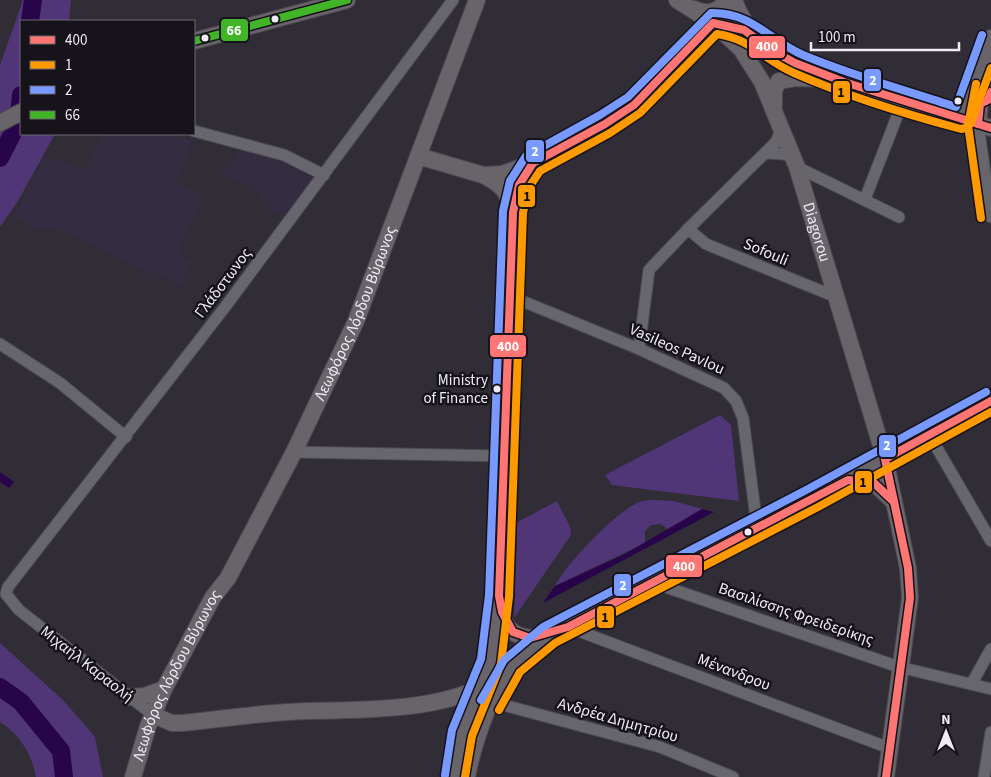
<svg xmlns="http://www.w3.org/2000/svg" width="991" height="777" font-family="'Source Sans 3',sans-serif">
  <rect width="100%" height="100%" fill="#302d36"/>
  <g fill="#342d42">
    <path d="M 103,134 L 171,134 L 193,141 L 175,181 L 203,197 L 177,253 L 192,261 L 181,286 L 63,231 L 32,228 L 14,216 L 46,156 L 85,171 Z"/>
    <path d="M 239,149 L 292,162 L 313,180 L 282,219 L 248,186 L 223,175 Z"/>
  </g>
  <g fill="#503577">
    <path d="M 23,0 L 71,0 L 69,21 L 21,21 L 21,134 L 55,134 L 18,201 L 0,227 L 0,65 Z"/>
    <path d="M 720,415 L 731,425 L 739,501 L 612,485 L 605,475 Z"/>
    <path d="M 657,500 L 674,501 L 702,509 L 669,530 L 661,524 L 651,525 L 645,531 L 645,543 L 555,586 C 566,564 615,513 637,503 C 643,500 651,500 657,500 Z"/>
    <path d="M 557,501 L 570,527 L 571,535 L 514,618 L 517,537 L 516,523 Z"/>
    <path d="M 0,643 L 64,701 L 95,737 L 103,777 L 36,777 C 32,754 20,735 0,722 Z"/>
  </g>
  <g fill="#28044a">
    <path d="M 0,472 L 14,482 L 9,488 L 0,482 Z"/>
    <path d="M 702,509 L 714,512 L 543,603 L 555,586 L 625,554 Z"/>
  </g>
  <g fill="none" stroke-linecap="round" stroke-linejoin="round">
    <g stroke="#28044a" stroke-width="18">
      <path d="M 30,21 L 33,0"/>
      <path d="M 0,158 L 18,123 L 21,95"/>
      <path d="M 0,687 L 21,702 L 61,751 L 64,777"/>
    </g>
    <g stroke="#4c4851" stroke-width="13">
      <g id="street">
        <path d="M 978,124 L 991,217"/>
        <path d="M 194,131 L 284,155 L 324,175"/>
        <path d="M 765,153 L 783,154 L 793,157"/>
        <path d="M 797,167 L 899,217"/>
        <path d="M 865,199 L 903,101"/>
        <path d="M 688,229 L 706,244 L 836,297"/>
        <path d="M 510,296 L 639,349 L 724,388 L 736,401 L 743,418 L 757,526"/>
        <path d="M 0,344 L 60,383 L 126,437"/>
        <path d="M 639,349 L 649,270 L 688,229 L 765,153 L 776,142 L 781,130"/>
        <path d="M 930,436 L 991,541"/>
        <path d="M 294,452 L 505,456"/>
        <path d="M 654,583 L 899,667 L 991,689"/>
        <path d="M 568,627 L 889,748"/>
        <path d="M 972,683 L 991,649"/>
        <path d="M 492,702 L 660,747 L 733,777"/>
        <path d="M 153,715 L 19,610 L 6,594 L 8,587 L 225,307 L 453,0"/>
        <path d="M 984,777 L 991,732"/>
      </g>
    </g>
    <g stroke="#4c4851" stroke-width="18">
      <g id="secondary">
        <path id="s1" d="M 677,0 L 713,23 L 741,49 L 762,82 L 797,167 L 885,459 L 908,568 L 910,598 L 886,777"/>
        <path d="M 734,0 C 741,20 755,38 773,51 C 789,62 809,69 828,76 C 881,96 937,110 991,128"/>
        <path d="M 694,9 C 707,15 719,13 726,0"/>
        <path d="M 194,41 L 347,0"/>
        <path d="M 774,106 L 774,90 L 779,81 L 796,78 L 823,79"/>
        <path d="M 962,119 L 991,38"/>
        <path d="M 0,123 L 21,112"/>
        <path d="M 978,124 L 980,104 L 991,72"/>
        <path d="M 418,156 L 483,175 L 502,174 L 533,163 L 605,124 L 634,105 L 713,23"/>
        <path d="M 514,209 L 519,185 L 533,163"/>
        <path d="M 848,480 L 873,482 L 894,502"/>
        <path d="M 500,607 C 503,633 522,642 547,636"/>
        <path d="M 129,697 L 144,696 L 164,689"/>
        <path d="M 153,715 L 172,723 L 182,723 C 223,719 265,712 307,711 C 360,710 440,711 487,684"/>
        <path id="s2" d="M 133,777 L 148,726 L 164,689 L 213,597 L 228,578 L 294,452 L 356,321 L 477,0"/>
        <path d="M 455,777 L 462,733 L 491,662 L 499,596 L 513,212 C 509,192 501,184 483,175"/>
        <path d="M 467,777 C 473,745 491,689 513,664 C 524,653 536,644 549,635 L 813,498 L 991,401"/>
      </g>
    </g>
    <use href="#street" stroke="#68666d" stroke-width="11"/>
    <use href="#secondary" stroke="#686469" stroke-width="16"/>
    <g stroke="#16131b" stroke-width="11">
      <g id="bus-1">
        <path d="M 978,124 L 980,104 L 988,100 L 991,92"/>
        <path d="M 894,502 L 873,482 L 848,480 L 568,627 L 530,638 L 513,632 L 502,612 L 499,596 L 513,212 L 519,185 L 533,163 L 605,124 L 634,105 L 713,23 L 744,30 L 773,51 L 795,63 L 844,82 L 991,128"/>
        <path d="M 886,777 L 910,598 L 908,568 L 885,459 L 991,401"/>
      </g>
    </g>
    <g stroke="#16131b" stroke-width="11">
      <g id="bus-2">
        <path d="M 976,84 L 968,125 L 981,218"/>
        <path d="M 499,710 L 520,672 L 555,643 L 818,507 L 991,412"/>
        <path d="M 465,777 L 472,736 L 501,664 L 509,597 L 523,213 L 528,189 L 540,171 L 610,133 L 640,113 L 717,34 C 752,39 763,60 794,73 C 847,96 905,114 961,129 L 966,128 L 971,123 L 991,68"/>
      </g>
    </g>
    <g stroke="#16131b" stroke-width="11">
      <g id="bus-3">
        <path d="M 481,700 L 504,660 L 543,627 L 808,489 L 986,392"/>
        <path d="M 445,775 L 452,730 L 481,659 L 489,595 L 503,211 L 510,181 L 526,156 L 600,115 L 628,97 L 711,13 C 752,12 770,41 803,55 C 853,76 905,90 956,107 L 982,35"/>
      </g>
    </g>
    <g stroke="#16131b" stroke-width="11">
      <path id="bus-4" d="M 194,41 L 347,0"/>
    </g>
    <use href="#bus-1" stroke="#ff7573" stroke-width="8"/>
    <use href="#bus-2" stroke="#f90" stroke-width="8"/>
    <use href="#bus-3" stroke="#7899ff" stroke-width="8"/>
    <use href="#bus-4" stroke="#42b428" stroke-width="8"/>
  </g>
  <g fill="#eeeaf6" stroke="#16131b" stroke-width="2">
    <circle cx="275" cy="19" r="4.5"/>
    <circle cx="205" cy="38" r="4.5"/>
    <circle cx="958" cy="101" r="4.5"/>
    <circle cx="497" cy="389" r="4.5"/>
    <circle cx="748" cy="532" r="4.5"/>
  </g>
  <g text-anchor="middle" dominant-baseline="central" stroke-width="5" stroke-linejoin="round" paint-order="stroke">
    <g font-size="15" fill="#eeeaf6" stroke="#16131b" text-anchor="end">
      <text x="488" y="380">Ministry<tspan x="488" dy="18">of Finance</tspan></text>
    </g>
    <g font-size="16" fill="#eeeaf6" stroke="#16131b">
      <text stroke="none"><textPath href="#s1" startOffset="280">Diagorou</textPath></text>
      <text transform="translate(766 252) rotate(23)">Sofouli</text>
      <text transform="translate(223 283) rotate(-53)">Γλάδστωνος</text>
      <text stroke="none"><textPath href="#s2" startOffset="516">Λεωφόρος Λόρδου Βύρωνος</textPath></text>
      <text transform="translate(677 349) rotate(24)">Vasileos Pavlou</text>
      <text transform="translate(796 614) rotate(19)">Βασιλίσσης Φρειδερίκης</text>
      <text transform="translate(87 664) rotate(38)">Μιχαήλ Καραολή</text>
      <text transform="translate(734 672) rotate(21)">Μένανδρου</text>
      <text stroke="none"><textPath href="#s2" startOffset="111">Λεωφόρος Λόρδου Βύρωνος</textPath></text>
      <text transform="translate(618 720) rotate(16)">Ανδρέα Δημητρίου</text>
    </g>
  </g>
  <g stroke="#16131b" stroke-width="2">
    <rect x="220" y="18" width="29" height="24" rx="5" fill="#42b428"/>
    <rect x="748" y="35" width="38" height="24" rx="5" fill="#ff7573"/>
    <rect x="863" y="68" width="19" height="24" rx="5" fill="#7899ff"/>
    <rect x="832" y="80" width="19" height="24" rx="5" fill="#f90"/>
    <rect x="525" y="139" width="20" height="24" rx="5" fill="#7899ff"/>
    <rect x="517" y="184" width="19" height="24" rx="5" fill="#f90"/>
    <rect x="489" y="334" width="38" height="24" rx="5" fill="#ff7573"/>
    <rect x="878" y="434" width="19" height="24" rx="5" fill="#7899ff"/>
    <rect x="854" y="470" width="19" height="24" rx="5" fill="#f90"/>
    <rect x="665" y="554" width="38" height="24" rx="5" fill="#ff7573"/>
    <rect x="613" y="573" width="19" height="24" rx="5" fill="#7899ff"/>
    <rect x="596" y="605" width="19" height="24" rx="5" fill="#f90"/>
  </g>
  <g font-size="14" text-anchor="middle" font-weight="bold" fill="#fff">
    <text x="234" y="35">66</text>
    <text x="767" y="51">400</text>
    <text x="873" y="85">2</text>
    <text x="535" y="156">2</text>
    <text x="508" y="351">400</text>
    <text x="887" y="450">2</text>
    <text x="684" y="571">400</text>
    <text x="623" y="590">2</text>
  </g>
  <g font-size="14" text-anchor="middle" font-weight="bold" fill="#111">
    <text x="841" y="97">1</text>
    <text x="527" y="201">1</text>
    <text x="863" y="487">1</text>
    <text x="605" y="622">1</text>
  </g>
  <rect x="20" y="20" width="175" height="115" fill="#16131b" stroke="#6c6973"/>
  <rect x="30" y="36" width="25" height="8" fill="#ff7573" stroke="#6c6973"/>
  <text x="65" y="45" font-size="15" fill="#eeeaf6">400</text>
  <rect x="30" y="61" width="25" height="8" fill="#ff9900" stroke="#6c6973"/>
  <text x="65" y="70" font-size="15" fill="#eeeaf6">1</text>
  <rect x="30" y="86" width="25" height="8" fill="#7899ff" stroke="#6c6973"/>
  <text x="65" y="95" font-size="15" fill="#eeeaf6">2</text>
  <rect x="30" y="111" width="25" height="8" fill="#42b428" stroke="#6c6973"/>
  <text x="65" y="120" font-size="15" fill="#eeeaf6">66</text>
  <g transform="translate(946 732)" stroke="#16131b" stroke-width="4" paint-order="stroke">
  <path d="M0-4L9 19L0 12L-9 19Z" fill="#eeeaf6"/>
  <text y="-8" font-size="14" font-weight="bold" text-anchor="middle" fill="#eeeaf6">N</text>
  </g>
  <path d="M811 42v8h148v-8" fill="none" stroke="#eeeaf6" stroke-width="2.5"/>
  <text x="818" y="42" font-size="15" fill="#eeeaf6" stroke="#16131b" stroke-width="4" paint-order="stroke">100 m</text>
</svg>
